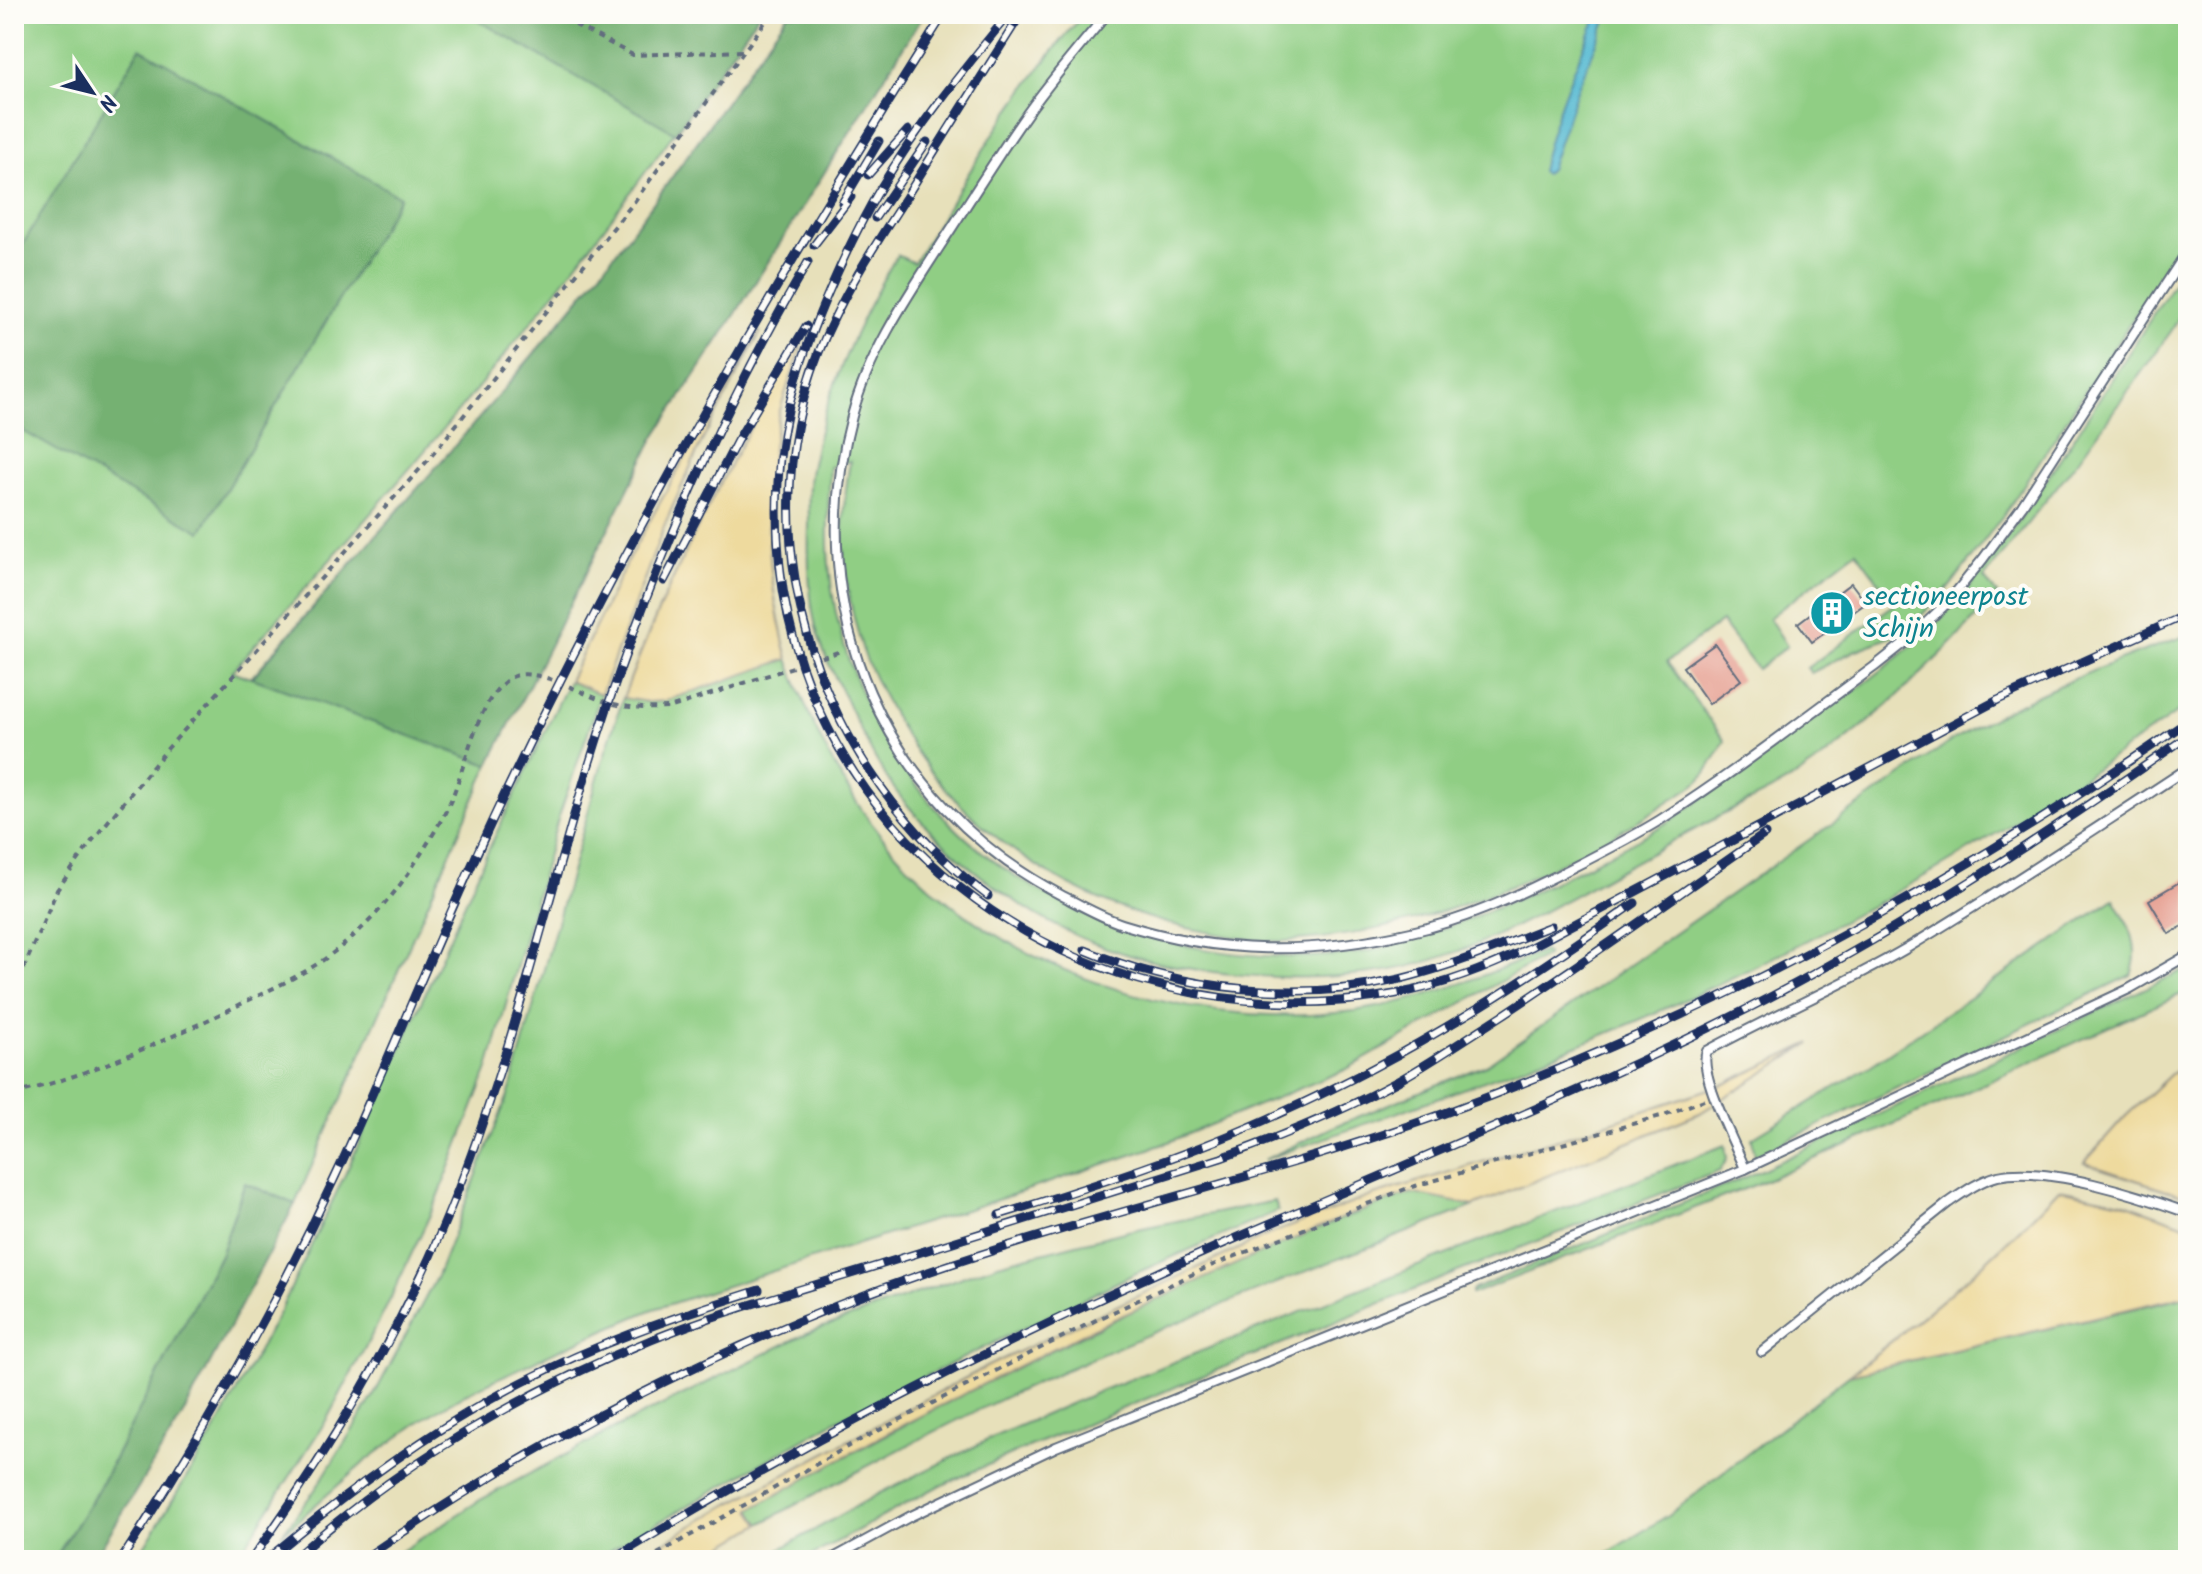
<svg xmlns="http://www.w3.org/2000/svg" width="2202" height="1574" font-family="Kalam,sans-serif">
  <rect width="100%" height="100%" fill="#fdfcf7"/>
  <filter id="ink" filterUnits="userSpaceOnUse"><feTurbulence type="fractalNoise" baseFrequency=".0125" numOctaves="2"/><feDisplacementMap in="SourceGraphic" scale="16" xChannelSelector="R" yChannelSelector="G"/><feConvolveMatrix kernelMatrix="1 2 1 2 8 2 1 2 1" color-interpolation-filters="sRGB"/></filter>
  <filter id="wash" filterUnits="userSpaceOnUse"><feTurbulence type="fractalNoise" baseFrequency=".006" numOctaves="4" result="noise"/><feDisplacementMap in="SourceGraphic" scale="32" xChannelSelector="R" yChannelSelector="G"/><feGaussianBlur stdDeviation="1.8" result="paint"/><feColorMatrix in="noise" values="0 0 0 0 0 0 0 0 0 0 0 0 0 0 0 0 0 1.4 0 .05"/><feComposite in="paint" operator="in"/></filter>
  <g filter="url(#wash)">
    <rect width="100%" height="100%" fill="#e7e0ba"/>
    <g fill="#90ce84" stroke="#567e71" stroke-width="2">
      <path d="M 14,14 L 759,14 C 695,105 630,195 562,283 C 458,417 344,544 232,671 L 251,678 C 363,548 480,422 588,288 C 659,200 722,106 788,14 L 450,751 L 489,765 L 295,1204 L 244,1184 L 221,1253 L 99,1488 L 54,1560 L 14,1560 Z"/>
      <path d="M 1084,14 L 2188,14 L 2188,235 L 2010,506 L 1951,585 L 1916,621 L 1899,634 L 1854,651 L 1811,673 L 1807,668 L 1895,604 L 1856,551 L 1769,618 L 1787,646 L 1757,669 L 1721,622 L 1667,662 L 1725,741 C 1718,752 1711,767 1702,778 C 1695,786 1682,793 1672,799 C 1631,827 1588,851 1543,872 C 1458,910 1380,936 1287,941 C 1263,942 1236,938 1213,933 C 1077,910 954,831 889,707 C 880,690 870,670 863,651 C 851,611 841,565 843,523 C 844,502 847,481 850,461 L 830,467 C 829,499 826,533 829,565 C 840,692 912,811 1020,879 C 1121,942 1239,967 1357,953 C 1376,951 1395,943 1413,938 C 1480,918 1541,890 1602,858 C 1625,846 1649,834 1671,820 C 1698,802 1723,781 1750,763 C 1819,715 1893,670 1951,608 C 1997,557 2034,499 2071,442 C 2110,382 2149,321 2188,261 L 2188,301 L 2172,330 L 2079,459 L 1984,578 L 1997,594 C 1945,653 1885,712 1821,759 C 1792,782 1757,797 1724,814 C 1689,832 1653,852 1618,871 C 1544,912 1465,960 1379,972 C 1294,984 1186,976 1104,947 C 1027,919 955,862 903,800 C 879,771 864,737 848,704 C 835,677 819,647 814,618 C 808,587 808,556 809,525 C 809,507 807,487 811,469 C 825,393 858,321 897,255 L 914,263 C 967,175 1016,91 1084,14 Z"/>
      <path d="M 2188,635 L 2188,705 C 2128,746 2069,789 2007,827 C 1907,889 1801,946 1693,996 C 1554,1060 1408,1108 1264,1160 L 1333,1127 L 1486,1065 L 1951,741 C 2027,696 2105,664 2188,635 Z"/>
      <path d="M 788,659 C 813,733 849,804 904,862 C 1019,982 1216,1038 1378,1007 C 1436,995 1489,974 1544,951 L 1547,955 L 1345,1070 L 1161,1145 L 1003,1198 L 651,1310 L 558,1350 L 465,1394 L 423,1419 L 367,1460 L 281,1535 L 317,1487 L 373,1397 L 437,1276 L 510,1090 L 601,766 L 623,698 L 648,702 L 665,701 Z"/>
      <path d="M 569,681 L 601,694 L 557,822 L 488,1069 L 437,1200 L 384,1312 L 327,1419 L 236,1560 L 136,1560 L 219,1424 L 282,1307 L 349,1166 L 487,853 Z"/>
      <path d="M 2114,899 C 2129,925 2142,945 2131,975 L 1755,1156 L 1752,1138 L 1870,1066 Z"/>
      <path d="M 2188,968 L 2188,991 L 1951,1099 L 1757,1184 L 1472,1294 L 1472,1290 L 1751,1175 Z"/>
      <path d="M 1725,1145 L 1727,1159 L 1720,1171 L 1460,1271 L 1033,1445 L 929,1491 L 804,1560 L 761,1560 L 880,1493 L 998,1435 L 1100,1391 Z"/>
      <path d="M 1412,1193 L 1474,1206 C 1346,1257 1217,1304 1091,1359 C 977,1407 868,1465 760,1524 L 751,1509 C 892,1430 1035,1355 1182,1288 C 1258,1254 1333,1220 1412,1193 Z"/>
      <path d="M 1275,1201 L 1278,1211 L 1134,1274 L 837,1420 L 593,1560 L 388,1560 L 480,1500 L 616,1428 L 807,1333 L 998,1264 L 1128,1231 Z"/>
      <path d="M 2188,1296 L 2188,1560 L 1597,1560 L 1670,1514 L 1849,1375 Z"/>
    </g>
    <g fill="#74b172" stroke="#487068" stroke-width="2">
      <path d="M 467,14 L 759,14 L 675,133 Z"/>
      <path d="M 788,14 L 924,14 L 733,318 L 654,438 L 489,765 L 252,678 C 363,548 480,422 588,288 C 659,200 722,106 788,14 Z"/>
      <path d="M 140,48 L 400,197 L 201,532 L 14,426 L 14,259 Z"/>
      <path d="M 245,1183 L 295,1204 L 180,1420 L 93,1560 L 54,1560 L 99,1488 L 221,1253 Z"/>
    </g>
    <g fill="#eeda9e" stroke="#84847e" stroke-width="2">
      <path d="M 761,331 L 702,441 L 665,524 L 601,694 L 569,681 L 629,558 L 683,461 Z"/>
      <path d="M 796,347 L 801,348 C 794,372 783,395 778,419 C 761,500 767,580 788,659 L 665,701 L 648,702 L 623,698 C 669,574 730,461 796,347 Z"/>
      <path d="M 1811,1043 L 1700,1113 L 1474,1206 L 1411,1193 L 1347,1216 L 1256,1255 L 1088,1331 L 887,1433 L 751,1509 L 760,1524 L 700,1560 L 634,1560 L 722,1508 L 988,1366 L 1270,1234 L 1374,1195 L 1581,1132 L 1727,1083 Z"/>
      <path d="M 2188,1058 L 2188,1197 L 2084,1163 L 2125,1117 Z"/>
      <path d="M 2059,1189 L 2122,1202 L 2188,1226 L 2188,1295 L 1849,1375 C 1923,1317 1995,1258 2059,1189 Z"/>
    </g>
    <path fill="#54bad2" stroke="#387498" stroke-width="2" d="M 1598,14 L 1609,14 L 1578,87 L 1550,169 L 1545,174 L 1541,171 C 1552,117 1576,65 1598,14 Z"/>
    <g id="blocks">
      <g fill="#e49788">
        <path d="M 1851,583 L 1866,603 L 1812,642 L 1798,623 Z"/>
        <path d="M 1715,644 L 1741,680 L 1709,704 L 1683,667 Z"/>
        <path d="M 2188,877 L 2188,923 L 2169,934 L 2149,900 Z"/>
      </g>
    </g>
  </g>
  <g filter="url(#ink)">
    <use href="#blocks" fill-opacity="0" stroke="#626d7e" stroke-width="2"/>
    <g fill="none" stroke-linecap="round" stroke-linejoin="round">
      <g stroke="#626d7e" stroke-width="12">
        <g id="lane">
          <path d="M 1107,14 C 1078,49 1048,83 1022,121 C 994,161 969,202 942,243 C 907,297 869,353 852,416 C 800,609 883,802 1061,895 C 1080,905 1101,917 1122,924 C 1221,955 1311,955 1411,932 C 1462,921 1510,899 1556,876 C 1591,858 1626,841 1660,820 C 1734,773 1803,719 1874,667 L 1908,640 L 1948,602 L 1983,559 L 2022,506 L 2188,250"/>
          <path d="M 1745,1169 C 1736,1145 1697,1072 1707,1051 C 1773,1015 1842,986 1907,948 C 2002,891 2095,829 2188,768"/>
          <path d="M 1762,1352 L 1948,1203 C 1964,1192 1979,1181 1998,1176 C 2046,1165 2141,1196 2188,1213"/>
          <path d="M 830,1560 L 909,1517 L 1056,1447 L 1745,1169 L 2129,989 L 2188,955"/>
        </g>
      </g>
      <g stroke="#626d7e" stroke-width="4" stroke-dasharray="6 6" stroke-linecap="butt">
        <path d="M 554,14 L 633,55 L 745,51"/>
        <path d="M 14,991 L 57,890 L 92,841 L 168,748 L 429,459 L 634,202 L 771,14"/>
        <path d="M 14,1094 C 92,1074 167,1040 239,1005 C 271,989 306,974 334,952 C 366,928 394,896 415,863 C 428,843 442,821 451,800 C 466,766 478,695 512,677 C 536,665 585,696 609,703 C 629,708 649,709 669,708 L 841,651"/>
        <path d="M 647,1560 L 854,1443 L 1090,1323 L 1208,1267 L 1408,1188 L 1664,1115 L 1704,1100"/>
      </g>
      <use href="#lane" stroke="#fff" stroke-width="8"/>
      <g stroke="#1b2f5e" stroke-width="9">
        <g id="rail">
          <path d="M 1009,14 C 963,70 917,127 880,189 C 861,221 845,255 830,289 C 803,351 781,414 778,482 C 758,821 1074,1051 1395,994 C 1443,986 1487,968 1531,947 L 1998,700 L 2188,614"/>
          <path d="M 868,175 L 908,130"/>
          <path d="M 842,203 L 879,141"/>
          <path d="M 875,218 L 927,142"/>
          <path d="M 814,245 L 851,197"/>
          <path d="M 664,581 L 737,441 L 806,326"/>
          <path d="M 988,896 C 822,773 742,548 819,352 C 841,297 873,248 905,199 C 943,137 982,76 1021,14"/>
          <path d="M 1085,950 C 1180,990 1300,1003 1400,979 C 1452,966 1501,946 1551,926"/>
          <path d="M 999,1215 C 1096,1185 1193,1154 1285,1111 C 1410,1055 1524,982 1635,903"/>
          <path d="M 121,1560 C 201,1437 274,1309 336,1175 C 396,1045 448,910 511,781 C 638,516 787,262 944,14"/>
          <path d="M 251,1560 C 334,1444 408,1320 459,1187 C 512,1051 545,910 587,771 C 641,594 714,422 808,262"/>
          <path d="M 266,1560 C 346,1493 428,1431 521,1383 C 597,1343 677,1316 759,1290"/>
          <path d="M 292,1560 C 397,1466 520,1393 651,1340 C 727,1309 808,1288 886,1263 C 998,1228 1109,1193 1221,1158 C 1282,1136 1341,1112 1398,1081 C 1435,1060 1470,1036 1506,1013 C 1594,955 1679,894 1765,834"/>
          <path d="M 362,1560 C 537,1439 730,1340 931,1271 C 1100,1213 1276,1174 1445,1113 C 1714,1014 1954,885 2188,721"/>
          <path d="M 611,1560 C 779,1457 954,1365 1133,1284 C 1337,1191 1547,1111 1747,1009 C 1902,930 2046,835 2188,736"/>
        </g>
      </g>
      <use href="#rail" stroke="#fdfcf7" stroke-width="6" stroke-dasharray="18" stroke-linecap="butt"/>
    </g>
  </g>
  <defs>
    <g id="building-disc" transform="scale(2.3)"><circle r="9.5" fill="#0f9aa8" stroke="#fdfcf7"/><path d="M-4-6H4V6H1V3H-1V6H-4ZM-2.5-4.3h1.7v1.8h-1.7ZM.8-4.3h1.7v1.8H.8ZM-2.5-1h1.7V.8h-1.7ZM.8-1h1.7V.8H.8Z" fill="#fff"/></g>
  </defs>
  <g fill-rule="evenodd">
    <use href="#building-disc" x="1832" y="613"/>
  </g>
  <g text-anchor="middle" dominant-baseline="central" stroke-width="8" stroke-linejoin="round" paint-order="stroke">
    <g font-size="28" fill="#0d838f" stroke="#fdfcf7" text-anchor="start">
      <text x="1863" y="597">sectioneerpost<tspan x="1863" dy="32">Schijn</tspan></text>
    </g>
  </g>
  <rect width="2202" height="1574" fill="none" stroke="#fdfcf7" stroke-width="48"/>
  <g transform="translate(92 92) rotate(125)" stroke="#fdfcf7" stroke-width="6" paint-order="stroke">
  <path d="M0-6L14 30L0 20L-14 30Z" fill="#1b2f5e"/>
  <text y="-12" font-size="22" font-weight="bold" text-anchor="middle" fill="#1b2f5e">N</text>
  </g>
</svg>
